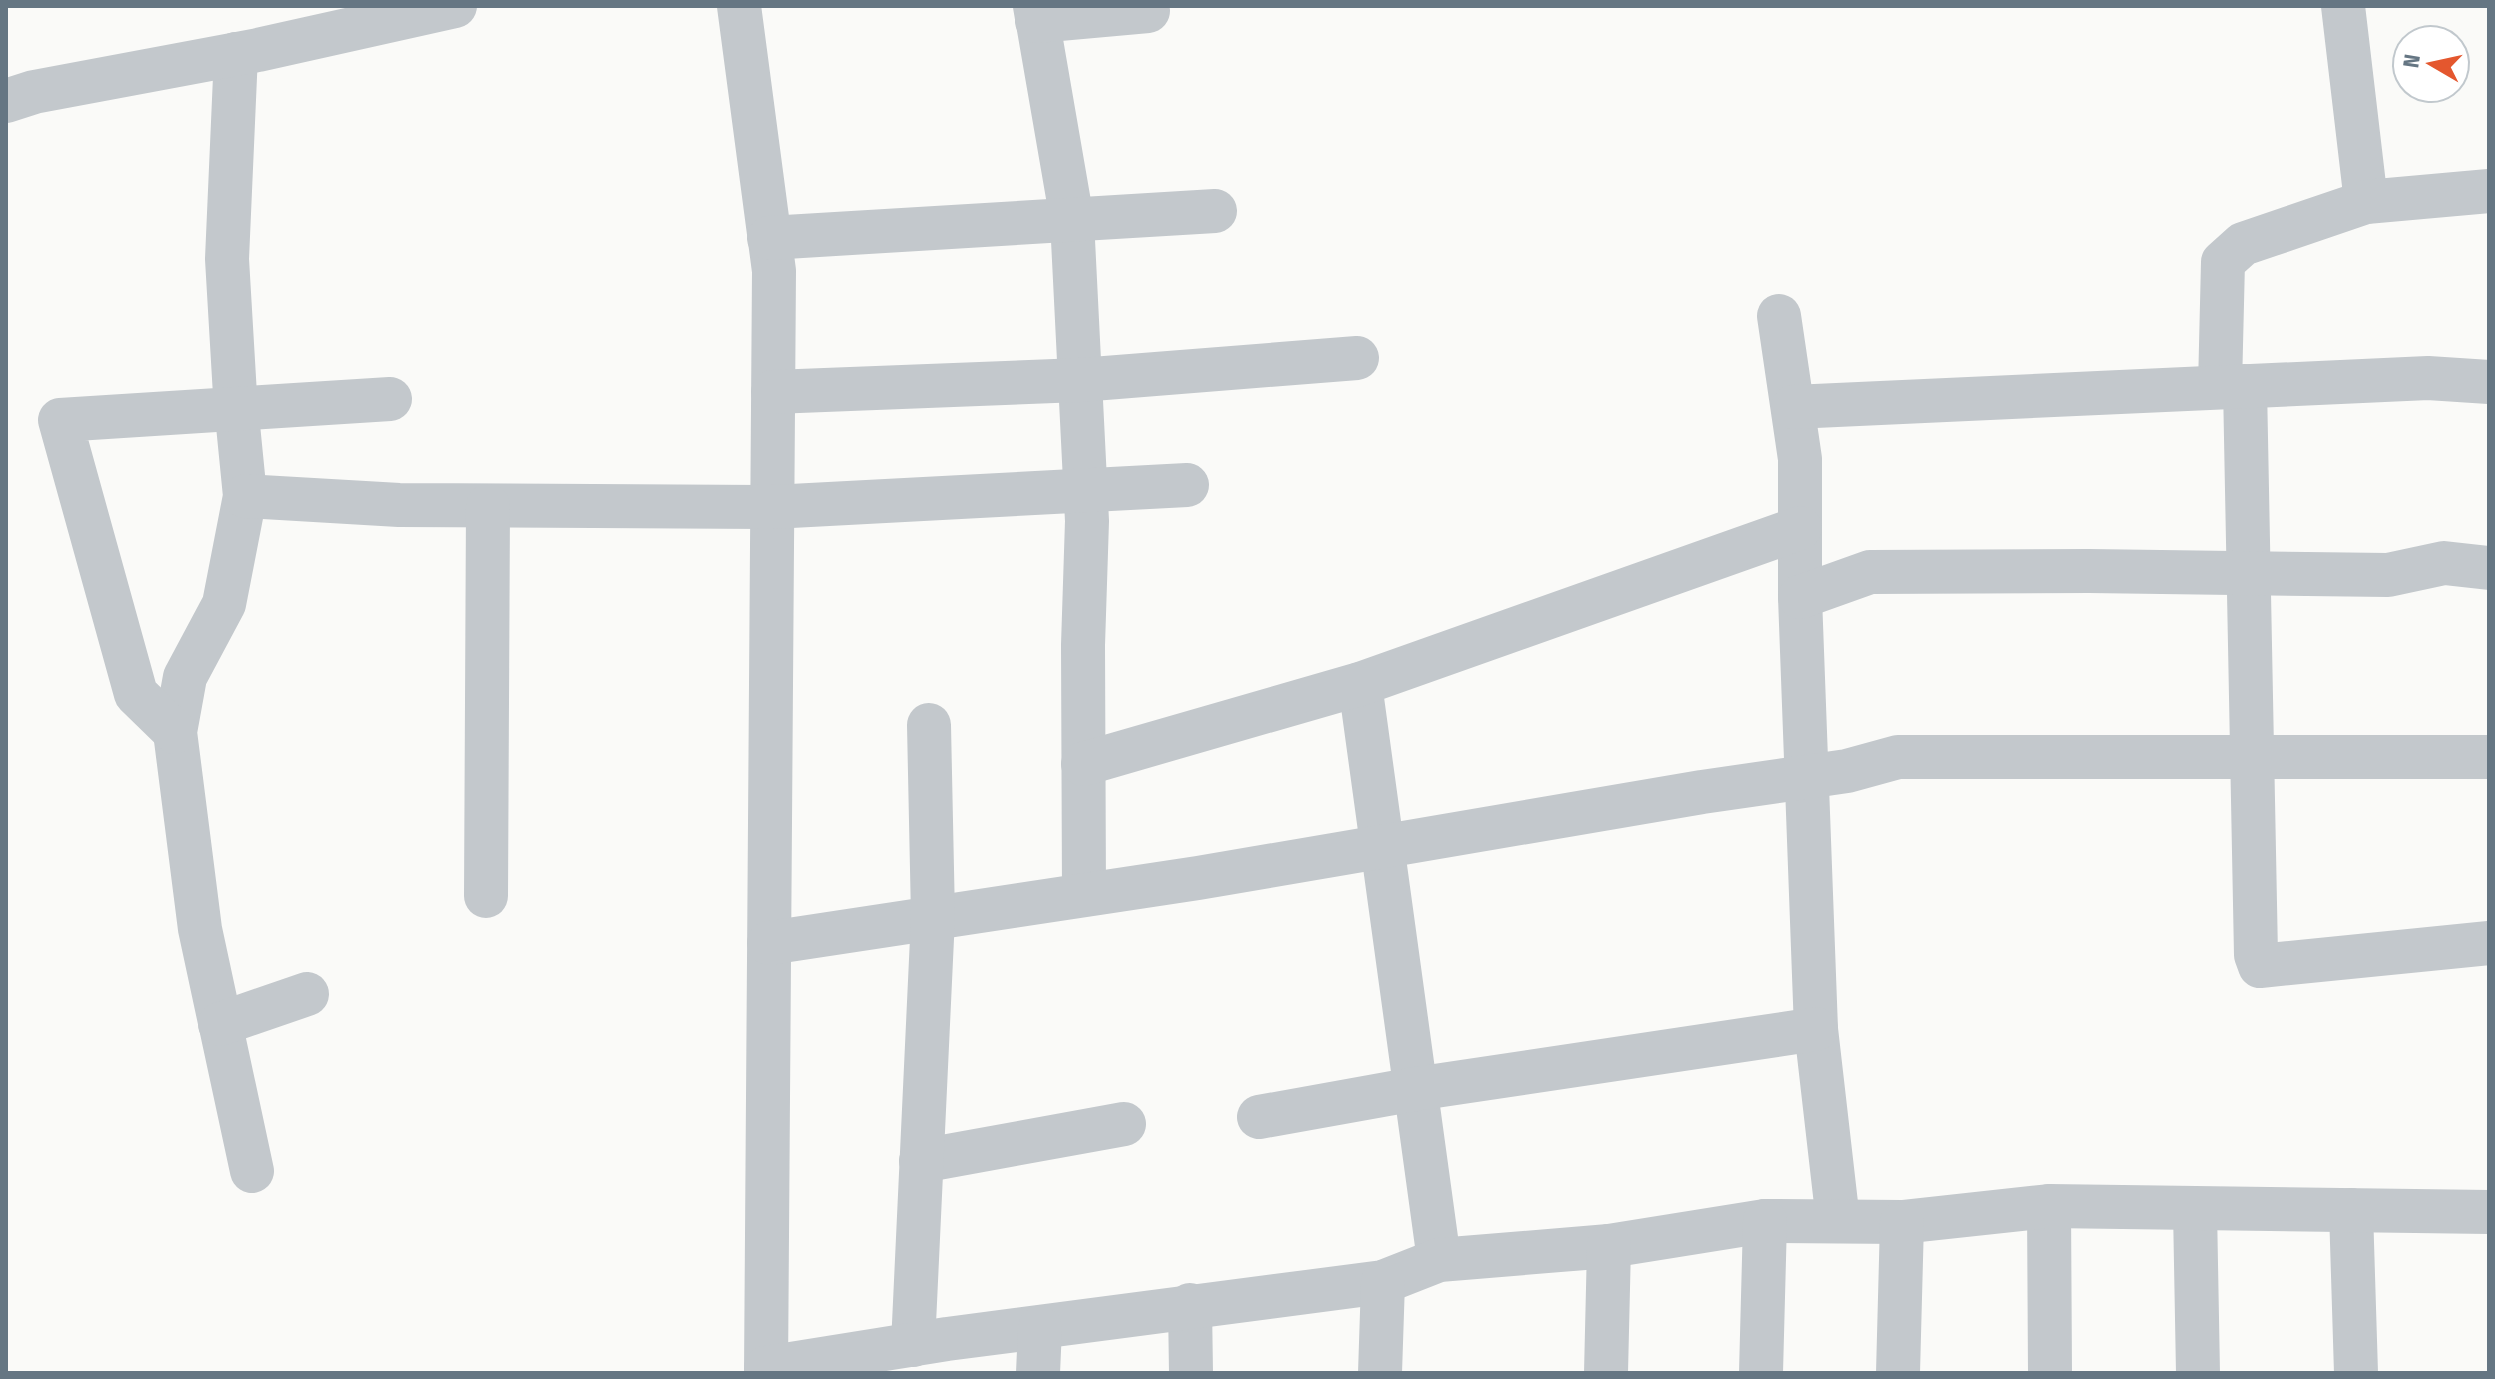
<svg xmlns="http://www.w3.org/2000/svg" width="2495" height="1379" font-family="'Fira Sans Condensed',sans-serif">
  <rect width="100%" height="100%" fill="#fafaf8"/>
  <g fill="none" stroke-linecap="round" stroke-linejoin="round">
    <g stroke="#c3c8cc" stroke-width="44">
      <path d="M 739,6 L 774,271 L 766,1373"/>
      <path d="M 1035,6 L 1072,220 L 1087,521 L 1083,645 L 1084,894"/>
      <path d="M 2343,6 L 2366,202"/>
      <path d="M 1037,21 L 1148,11"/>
      <path d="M 236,54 L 227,259 L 235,395 L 245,496 L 224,604 L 185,677 L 175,732 L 200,929 L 252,1171"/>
      <path d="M 6,101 L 34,92 L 258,50 L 455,6"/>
      <path d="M 769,238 L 1215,211"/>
      <path d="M 1779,316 L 1800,459 L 1800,597 L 1816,1029 L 1838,1221"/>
      <path d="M 2245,386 L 2256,955 L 2260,966 L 2489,943"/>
      <path d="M 2220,387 L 2223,262 L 2243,244 L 2366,202 L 2489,191"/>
      <path d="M 773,392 L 1080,380 L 1357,358"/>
      <path d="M 1793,407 L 2428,378 L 2489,382"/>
      <path d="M 245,496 L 399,505 L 772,507 L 1187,485"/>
      <path d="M 1800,597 L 1870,572 L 2089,571 L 2388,575 L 2444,563 L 2489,568"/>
      <path d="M 1360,684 L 1439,1260"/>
      <path d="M 175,732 L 136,694 L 60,420 L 390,399"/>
      <path d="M 1083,764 L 1360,684 L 1800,528"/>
      <path d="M 486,896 L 488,506"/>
      <path d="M 769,943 L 1198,878 L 1702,792 L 1847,771 L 1898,757 L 2489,757"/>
      <path d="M 220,1024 L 307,994"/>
      <path d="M 1259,1117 L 1415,1089 L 1816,1029"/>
      <path d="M 921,1161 L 1124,1124"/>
      <path d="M 2049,1206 L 2050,1373"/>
      <path d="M 2195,1209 L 2198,1373"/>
      <path d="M 2351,1210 L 2356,1373"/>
      <path d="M 1190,1305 L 1191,1373"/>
      <path d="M 913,1345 L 933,917 L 929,725"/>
      <path d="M 766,1368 L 947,1339 L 1383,1282 L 1439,1260 L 1609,1246 L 1765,1221 L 1902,1222 L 2049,1206 L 2489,1212"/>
      <path d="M 1038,1373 L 1040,1328"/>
      <path d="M 1380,1373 L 1383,1282"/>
      <path d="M 1606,1373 L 1609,1246"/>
      <path d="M 1761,1373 L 1765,1221"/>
      <path d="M 1898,1373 L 1902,1222"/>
    </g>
  </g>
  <rect width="2495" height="1379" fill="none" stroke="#657683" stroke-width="16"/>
  <g transform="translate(2431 64) rotate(279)"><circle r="38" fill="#ffffff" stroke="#c1c8cd" stroke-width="2"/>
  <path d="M0-6L14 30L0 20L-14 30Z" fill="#e4572e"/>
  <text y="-12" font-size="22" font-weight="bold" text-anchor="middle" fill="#657683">N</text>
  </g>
</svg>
